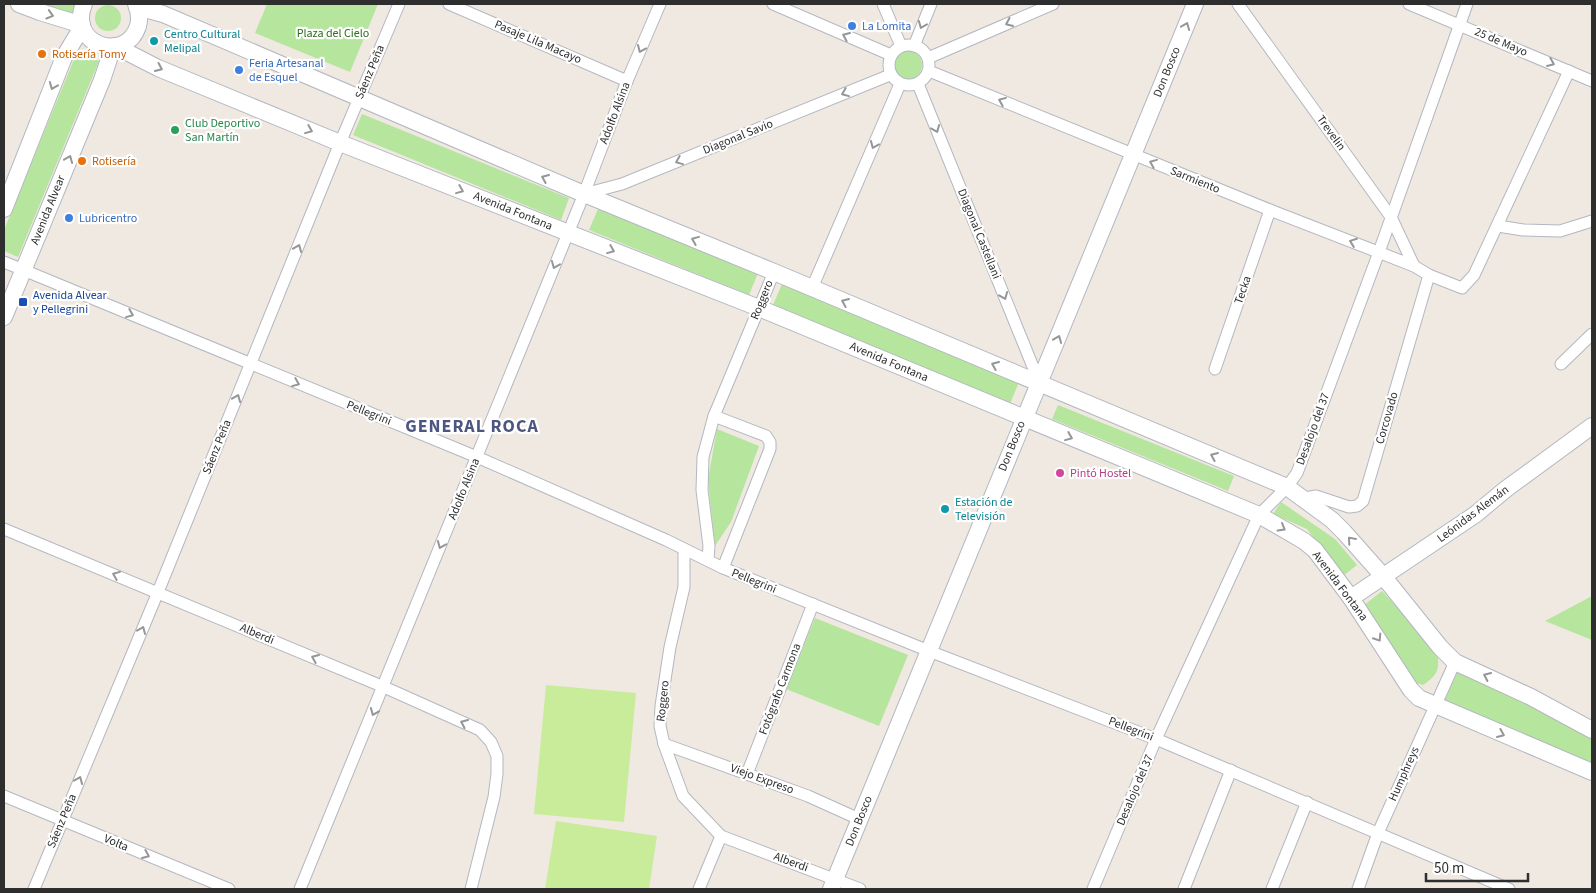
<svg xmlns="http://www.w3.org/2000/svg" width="1596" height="893" font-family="'Source Sans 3',sans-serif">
  <rect width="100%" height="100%" fill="#efe9e1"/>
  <g fill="#b6e59e">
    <path d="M 42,4 L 76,4 L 71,16 Z"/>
    <path d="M 267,4 L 378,4 L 350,72 L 255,33 Z"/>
    <circle cx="108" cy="18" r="13"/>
    <circle cx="908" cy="65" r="14"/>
    <path d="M 77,52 L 99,61 L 18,257 L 4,251 L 4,230 Z"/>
    <path d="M 362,114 L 569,198 L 561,220 L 353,135 Z"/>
    <path d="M 598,209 L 758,273 L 749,295 L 589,230 Z"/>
    <path d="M 782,284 L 1019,382 L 1010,404 L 773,305 Z"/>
    <path d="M 1058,405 L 1234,476 L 1228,491 L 1052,419 Z"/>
    <path d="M 717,429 L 759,446 L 731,522 L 715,546 L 708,480 Z"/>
    <path d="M 1281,502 L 1335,539 L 1357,565 L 1343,576 L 1307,529 L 1273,514 Z"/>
    <path d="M 1382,591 L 1436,650 C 1441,668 1438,675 1423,685 L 1409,681 L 1363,606 Z"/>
    <path d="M 1592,596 L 1592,640 L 1545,621 Z"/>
    <path d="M 815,618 L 908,655 L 879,726 L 786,689 Z"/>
    <path d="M 1458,671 L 1514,694 L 1592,737 L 1592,765 L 1444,702 Z"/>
  </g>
  <g fill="#c9ec9a">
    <path d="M 546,685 L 636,693 L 624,822 L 534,814 Z"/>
    <path d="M 556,821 L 657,836 L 649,889 L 545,889 Z"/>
  </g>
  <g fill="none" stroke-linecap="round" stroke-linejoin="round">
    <g stroke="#b4b7c1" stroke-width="13">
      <g id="street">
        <path d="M 449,4 L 627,81"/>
        <path d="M 773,4 L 891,55"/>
        <path d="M 883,4 L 901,46"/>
        <path d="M 1238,4 L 1391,217 L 1414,266"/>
        <path d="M 1409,4 L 1592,81"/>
        <circle cx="909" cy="65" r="20"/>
        <path d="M 914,46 L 931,4"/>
        <path d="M 928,58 L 1053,4"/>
        <path d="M 929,71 L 1270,210 L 1414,266 L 1429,275 L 1462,288 L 1474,275 L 1569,71"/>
        <path d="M 918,84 L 1040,384"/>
        <path d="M 584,194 L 622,184 L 890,75"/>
        <path d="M 1498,226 L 1523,230 L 1560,231 L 1592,221"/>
        <path d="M 4,262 L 477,457 L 666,540 L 723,568 L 929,651 L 1156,739 L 1509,889"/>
        <path d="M 812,288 L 900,84"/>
        <path d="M 1561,364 L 1592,334"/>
        <path d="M 1215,369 L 1270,210"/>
        <path d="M 714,416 L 766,436 L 770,442 L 770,449 L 723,568"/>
        <path d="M 1305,498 L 1316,496 L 1349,507 L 1357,506 L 1363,501 L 1429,275"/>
        <path d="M 4,529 L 384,687 L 480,730 L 491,742 L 497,756 L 497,774 L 494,797 L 471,889"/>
        <path d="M 684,549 L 684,587 L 670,647 L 661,706 L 660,726 L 664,744 L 683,796 L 721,836 L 860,889"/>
        <path d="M 708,560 L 709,546 L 702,490 L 703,457 L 714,416 L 774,272"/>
        <path d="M 664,744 L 808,796 L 859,819"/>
        <path d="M 747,774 L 813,604"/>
        <path d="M 4,796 L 229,889"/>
        <path d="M 34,889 L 158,592 L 340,143 L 399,4"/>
        <path d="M 300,889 L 584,194 L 627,81 L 660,4"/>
        <path d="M 699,889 L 721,836"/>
        <path d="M 1093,889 L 1156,739 L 1259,515 L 1287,487 L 1297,473 L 1379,252 L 1467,4"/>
        <path d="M 1184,889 L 1231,770"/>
        <path d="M 1272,889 L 1307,802"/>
        <path d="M 1358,889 L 1378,833 L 1455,662"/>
      </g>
    </g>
    <g stroke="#b4b7c1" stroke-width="18">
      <g id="secondary">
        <path d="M 19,4 L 40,12 L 82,25"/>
        <path d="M 84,4 C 67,45 126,64 138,26 C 140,19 139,11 136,4"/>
        <path d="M 137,7 L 163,14 L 584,194 L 774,272 L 1287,487 L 1332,520 L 1344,532 L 1383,576 L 1440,647 L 1455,662 L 1531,697 L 1592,730"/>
        <path d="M 115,46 L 158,68 L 340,143 L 759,308 L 1259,515 L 1304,541 L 1315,550 L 1351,598 L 1411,690 L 1419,698 L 1592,772"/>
        <path d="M 4,209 L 64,57 L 82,27"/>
        <path d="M 4,317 L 102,80 L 113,47"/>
        <path d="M 1351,598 L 1476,514 L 1506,489 L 1592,426"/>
        <path d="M 831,889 L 1195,4"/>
      </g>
    </g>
    <use href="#street" stroke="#fff" stroke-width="11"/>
    <use href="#secondary" stroke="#fff" stroke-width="16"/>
  </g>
  <defs><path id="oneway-chevron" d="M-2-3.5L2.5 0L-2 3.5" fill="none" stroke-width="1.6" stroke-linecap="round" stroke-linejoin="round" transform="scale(1.25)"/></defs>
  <g stroke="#969696">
    <use href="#oneway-chevron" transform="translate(50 15) rotate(16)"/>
    <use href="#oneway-chevron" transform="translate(1009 23) rotate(156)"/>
    <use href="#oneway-chevron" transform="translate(922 25) rotate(112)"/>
    <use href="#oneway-chevron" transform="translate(1186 26) rotate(-68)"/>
    <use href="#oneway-chevron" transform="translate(846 36) rotate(-157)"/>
    <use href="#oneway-chevron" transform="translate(641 49) rotate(113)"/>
    <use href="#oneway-chevron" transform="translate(1551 63) rotate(23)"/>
    <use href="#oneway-chevron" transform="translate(159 68) rotate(24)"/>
    <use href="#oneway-chevron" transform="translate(53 86) rotate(112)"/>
    <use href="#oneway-chevron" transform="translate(845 93) rotate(158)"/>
    <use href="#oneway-chevron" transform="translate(1002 101) rotate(-158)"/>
    <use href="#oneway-chevron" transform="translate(936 129) rotate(68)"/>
    <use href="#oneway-chevron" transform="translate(309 130) rotate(22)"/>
    <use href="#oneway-chevron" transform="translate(874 145) rotate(113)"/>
    <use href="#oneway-chevron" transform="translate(69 159) rotate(-68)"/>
    <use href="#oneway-chevron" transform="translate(679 161) rotate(158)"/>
    <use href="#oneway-chevron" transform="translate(1153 163) rotate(-158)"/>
    <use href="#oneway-chevron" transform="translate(545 178) rotate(-157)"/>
    <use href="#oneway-chevron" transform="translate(460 190) rotate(22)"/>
    <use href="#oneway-chevron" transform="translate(695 240) rotate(-158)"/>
    <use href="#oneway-chevron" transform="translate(1353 242) rotate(-159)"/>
    <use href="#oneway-chevron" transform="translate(298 248) rotate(-68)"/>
    <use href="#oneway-chevron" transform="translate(611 250) rotate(22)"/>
    <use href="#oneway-chevron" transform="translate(555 265) rotate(112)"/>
    <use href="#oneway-chevron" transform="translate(1004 296) rotate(68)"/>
    <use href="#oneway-chevron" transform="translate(845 302) rotate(-157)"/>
    <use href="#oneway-chevron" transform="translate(130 314) rotate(22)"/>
    <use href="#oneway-chevron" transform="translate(1058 339) rotate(-68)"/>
    <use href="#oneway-chevron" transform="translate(995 365) rotate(-157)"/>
    <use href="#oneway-chevron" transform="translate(296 383) rotate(22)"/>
    <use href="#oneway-chevron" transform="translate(237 398) rotate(-68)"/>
    <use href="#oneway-chevron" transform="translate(1069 437) rotate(22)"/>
    <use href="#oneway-chevron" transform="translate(1214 456) rotate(-157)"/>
    <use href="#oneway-chevron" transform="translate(1282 528) rotate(30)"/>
    <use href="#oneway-chevron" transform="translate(1351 540) rotate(-131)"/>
    <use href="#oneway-chevron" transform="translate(441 545) rotate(112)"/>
    <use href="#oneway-chevron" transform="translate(116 575) rotate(-158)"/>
    <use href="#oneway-chevron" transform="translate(142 630) rotate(-67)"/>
    <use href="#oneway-chevron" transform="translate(1378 638) rotate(57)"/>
    <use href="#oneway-chevron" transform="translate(315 658) rotate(-157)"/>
    <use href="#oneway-chevron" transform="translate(1487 676) rotate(-155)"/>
    <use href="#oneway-chevron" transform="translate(374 712) rotate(112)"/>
    <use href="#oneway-chevron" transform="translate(464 723) rotate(-156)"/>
    <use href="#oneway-chevron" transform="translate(1501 734) rotate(23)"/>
    <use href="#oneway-chevron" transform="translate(79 780) rotate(-67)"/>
    <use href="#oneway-chevron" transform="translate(146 855) rotate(23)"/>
  </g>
  <g fill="#3f7fe0" stroke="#fff" stroke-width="2">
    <circle cx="852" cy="26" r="5"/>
    <circle cx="239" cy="70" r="5"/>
    <circle cx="69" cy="218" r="5"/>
  </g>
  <g fill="#0f9aa8" stroke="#fff" stroke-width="2">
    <circle cx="154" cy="41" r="5"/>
    <circle cx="945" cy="509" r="5"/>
  </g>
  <g fill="#e8710a" stroke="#fff" stroke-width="2">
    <circle cx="42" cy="54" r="5"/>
    <circle cx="82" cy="161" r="5"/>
  </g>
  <circle fill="#2e9e5b" stroke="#fff" stroke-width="2" cx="175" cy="130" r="5"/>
  <rect fill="#1a4fb4" stroke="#fff" stroke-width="2" x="18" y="297" width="10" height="10" rx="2.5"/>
  <circle fill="#d1479c" stroke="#fff" stroke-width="2" cx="1060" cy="473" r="5"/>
  <g text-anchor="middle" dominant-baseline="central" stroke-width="4.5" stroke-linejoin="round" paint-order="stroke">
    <g font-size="12" fill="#366cbe" stroke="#fff" text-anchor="start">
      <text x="862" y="26">La Lomita</text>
      <text x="249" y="63">Feria Artesanal<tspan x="249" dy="14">de Esquel</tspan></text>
      <text x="79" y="218">Lubricentro</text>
    </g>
    <g font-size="12" fill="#2c6e1b" stroke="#fff">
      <text x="333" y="33">Plaza del Cielo</text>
    </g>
    <g font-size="12" fill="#0d838f" stroke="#fff" text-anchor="start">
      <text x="164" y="34">Centro Cultural<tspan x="164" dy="14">Melipal</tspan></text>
      <text x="955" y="502">Estación de<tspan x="955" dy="14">Televisión</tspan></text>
    </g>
    <g font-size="12" fill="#2e2e2e" stroke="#fff">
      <text transform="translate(538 42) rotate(23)">Pasaje Lila Macayo</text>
      <text transform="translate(1501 42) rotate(23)">25 de Mayo</text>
      <text transform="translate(370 72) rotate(-67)">Sáenz Peña</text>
      <text transform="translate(1167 72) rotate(-68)">Don Bosco</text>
      <text transform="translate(615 113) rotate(-69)">Adolfo Alsina</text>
      <text transform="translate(1331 133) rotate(54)">Trevelin</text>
      <text transform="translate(738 137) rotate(-22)">Diagonal Savio</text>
      <text transform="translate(1195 180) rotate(22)">Sarmiento</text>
      <text transform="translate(48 210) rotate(-68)">Avenida Alvear</text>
      <text transform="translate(513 211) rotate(22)">Avenida Fontana</text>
      <text transform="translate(979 234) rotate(68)">Diagonal Castellani</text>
      <text transform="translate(1243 290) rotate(-71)">Tecka</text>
      <text transform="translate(762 300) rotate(-68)">Roggero</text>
      <text transform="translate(889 362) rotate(23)">Avenida Fontana</text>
      <text transform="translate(369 413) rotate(22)">Pellegrini</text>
      <text transform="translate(1387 418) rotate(-74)">Corcovado</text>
      <text transform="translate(1313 429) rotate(-70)">Desalojo del 37</text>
      <text transform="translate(1012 446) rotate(-68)">Don Bosco</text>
      <text transform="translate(217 447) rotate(-68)">Sáenz Peña</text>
      <text transform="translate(464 489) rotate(-68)">Adolfo Alsina</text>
      <text transform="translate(1473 514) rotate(-37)">Leónidas Alemán</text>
      <text transform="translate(754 581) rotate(22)">Pellegrini</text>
      <text transform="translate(1340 586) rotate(53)">Avenida Fontana</text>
      <text transform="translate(257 634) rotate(23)">Alberdi</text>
      <text transform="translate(780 689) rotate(-69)">Fotógrafo Carmona</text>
      <text transform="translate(663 701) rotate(-84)">Roggero</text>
      <text transform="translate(1131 729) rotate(21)">Pellegrini</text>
      <text transform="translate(1404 774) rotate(-66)">Humphreys</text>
      <text transform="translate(762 779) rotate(20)">Viejo Expreso</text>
      <text transform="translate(1135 790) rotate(-67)">Desalojo del 37</text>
      <text transform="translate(62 821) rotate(-67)">Sáenz Peña</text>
      <text transform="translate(859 821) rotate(-68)">Don Bosco</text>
      <text transform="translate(116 843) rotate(23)">Volta</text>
      <text transform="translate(791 862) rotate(20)">Alberdi</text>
    </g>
    <g font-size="12" fill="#c56008" stroke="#fff" text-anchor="start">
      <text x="52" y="54">Rotisería Tomy</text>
      <text x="92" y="161">Rotisería</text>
    </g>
    <g font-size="12" fill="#27864d" stroke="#fff" text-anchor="start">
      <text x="185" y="123">Club Deportivo<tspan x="185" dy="14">San Martín</tspan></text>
    </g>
    <g font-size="12" fill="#164399" stroke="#fff" text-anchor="start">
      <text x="33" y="295">Avenida Alvear<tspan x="33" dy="14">y Pellegrini</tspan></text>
    </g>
    <g font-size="12" fill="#b23c85" stroke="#fff" text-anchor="start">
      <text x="1070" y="473">Pintó Hostel</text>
    </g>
    <g font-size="18" font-weight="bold" letter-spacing="1" fill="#4d5680" stroke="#fff">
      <text x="472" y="426">GENERAL ROCA</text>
    </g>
  </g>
  <rect width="1596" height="893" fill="none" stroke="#2e2e2e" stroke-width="10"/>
  <path d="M1426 873v8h102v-8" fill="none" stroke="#2e2e2e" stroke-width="2.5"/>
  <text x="1434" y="873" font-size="15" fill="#2e2e2e" stroke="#ffffff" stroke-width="4" paint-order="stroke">50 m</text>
</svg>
